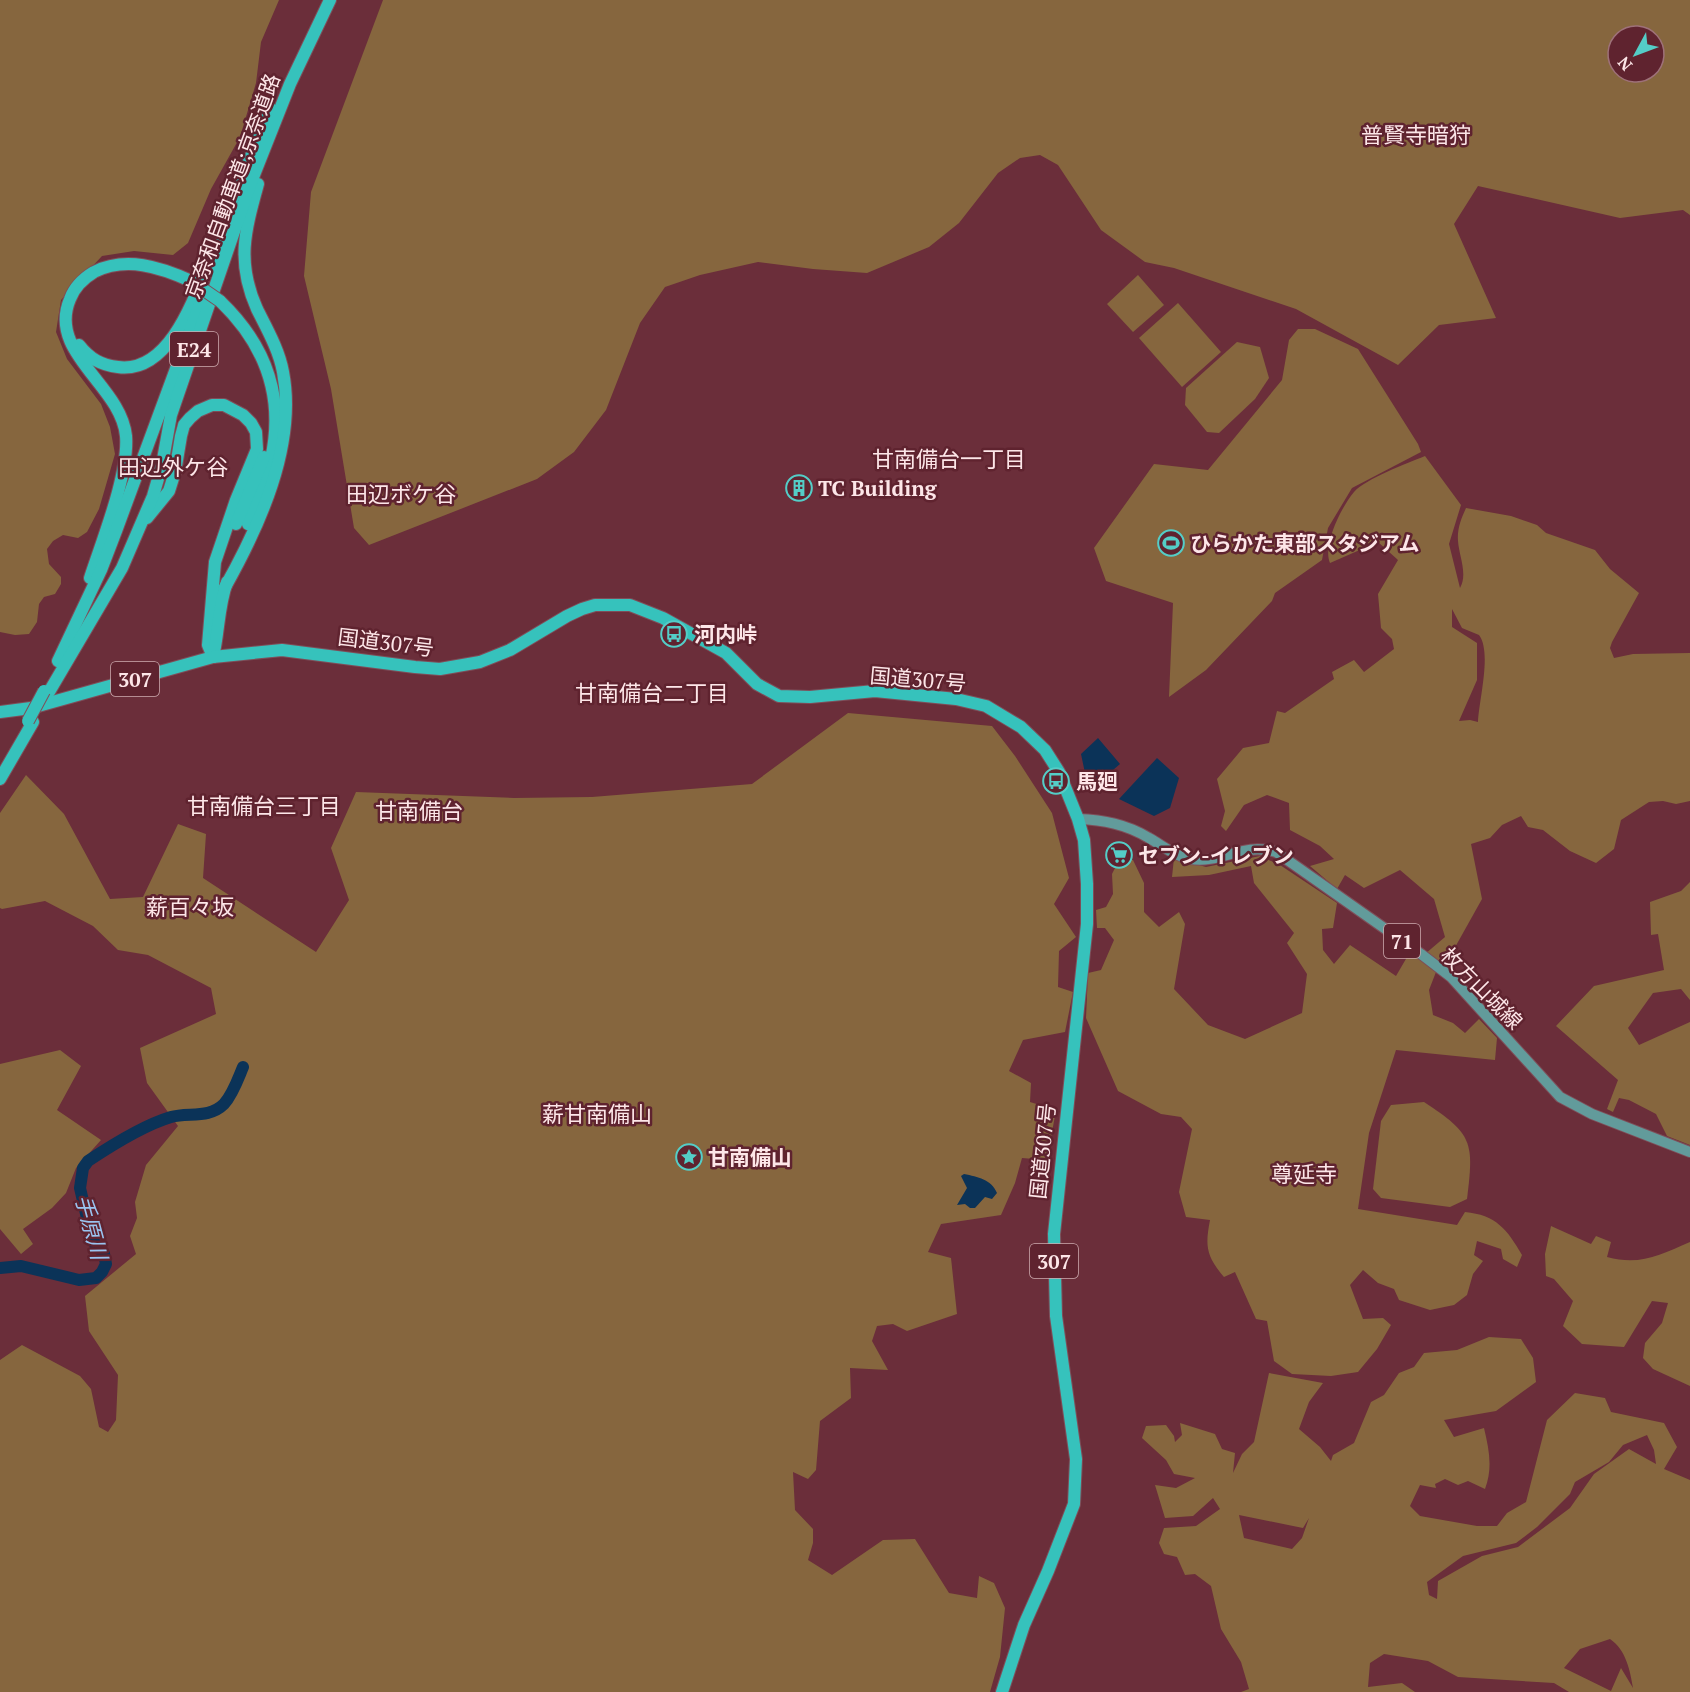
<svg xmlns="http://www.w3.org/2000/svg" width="1690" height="1692" font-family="'PT Serif','Noto Sans JP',serif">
  <rect width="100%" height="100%" fill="#6b2e3a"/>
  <g fill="#86663e" fill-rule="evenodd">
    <path d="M 0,0 L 279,0 L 261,42 L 256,83 L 240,137 L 211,189 L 188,243 L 173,255 L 134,251 L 102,256 L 61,300 L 56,332 L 67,359 L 101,404 L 110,427 L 115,454 L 99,509 L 87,532 L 78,538 L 63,535 L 53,541 L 47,549 L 49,564 L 61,577 L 61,584 L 55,594 L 44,597 L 39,604 L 37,622 L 29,634 L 15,635 L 0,632 Z"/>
    <path d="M 383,0 L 1690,0 L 1690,215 L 1683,210 L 1620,218 L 1478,186 L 1454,224 L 1496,318 L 1439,325 L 1398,365 L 1296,309 L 1174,268 L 1145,262 L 1101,230 L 1058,165 L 1040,155 L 1020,158 L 998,173 L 959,223 L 929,247 L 867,273 L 813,269 L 758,262 L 700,275 L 665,287 L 640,323 L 606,410 L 574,452 L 537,479 L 369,545 L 354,528 L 331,389 L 304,276 L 311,192 ZM 1618,36 L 1654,36 L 1654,72 L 1618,72 Z"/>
    <path d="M 1138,275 L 1164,305 L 1133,332 L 1107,304 Z"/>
    <path d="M 1178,303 L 1221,352 L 1182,387 L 1139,338 Z"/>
    <path d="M 1298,329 L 1315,329 L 1358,349 L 1418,444 L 1421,452 L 1352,488 L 1328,528 L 1322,560 L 1275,593 L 1272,601 L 1206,670 L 1169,697 L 1173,603 L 1106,581 L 1094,548 L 1154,464 L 1208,470 L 1282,380 L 1289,340 Z"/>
    <path d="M 1237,342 L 1260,347 L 1269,378 L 1255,399 L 1219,433 L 1207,432 L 1185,405 L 1186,388 Z"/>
    <path d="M 1425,456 L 1461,505 L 1449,544 L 1460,588 C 1468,574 1459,556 1458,541 C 1457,529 1461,519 1466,508 L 1511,516 L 1537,525 L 1546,533 L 1595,550 L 1610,569 L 1639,593 L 1612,642 L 1610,648 L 1614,658 L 1633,654 L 1690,653 L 1690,801 L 1676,804 L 1663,801 L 1649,802 L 1621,820 L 1614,849 L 1596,863 L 1570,851 L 1543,830 L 1528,827 L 1521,816 L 1502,825 L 1490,838 L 1471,844 L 1482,899 L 1444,967 L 1425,954 L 1445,937 L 1434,899 L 1400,870 L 1364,888 L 1345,875 L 1337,889 L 1310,866 L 1334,859 L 1320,846 L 1290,830 L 1289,803 L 1267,795 L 1244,805 L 1226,831 L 1221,826 L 1225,811 L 1217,779 L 1243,748 L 1269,743 L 1277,711 L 1285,713 L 1334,679 L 1332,672 L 1354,660 L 1364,672 L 1394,649 L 1392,639 L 1381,628 L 1378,594 L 1398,560 L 1378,542 L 1330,563 C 1322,545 1342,506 1354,492 C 1365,479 1408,463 1425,456 ZM 1452,609 L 1462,628 L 1479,635 C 1492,652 1479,700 1478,722 L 1470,720 L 1459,721 L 1477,680 L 1477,643 L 1452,627 Z"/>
    <path d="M 848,713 L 992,726 L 1015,756 L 1052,813 L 1069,878 L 1054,904 L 1076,937 L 1059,951 L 1058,987 L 1073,992 L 1065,1032 L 1023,1040 L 1009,1071 L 1031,1083 L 1030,1102 L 1056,1110 L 1047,1160 L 1022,1158 L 1015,1183 L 1001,1215 L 941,1224 L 928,1252 L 951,1258 L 957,1314 L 907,1331 L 893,1324 L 877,1326 L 872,1341 L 888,1370 L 850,1368 L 851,1398 L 820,1421 L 816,1470 L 808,1479 L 793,1472 L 795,1510 L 813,1529 L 813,1543 L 808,1560 L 832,1575 L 883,1540 L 915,1539 L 949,1593 L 977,1598 L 979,1576 L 994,1583 L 1005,1608 L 1000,1657 L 990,1692 L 0,1692 L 0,1360 L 22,1345 L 80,1376 L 91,1389 L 99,1427 L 108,1432 L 116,1420 L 118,1375 L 89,1331 L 85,1296 L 136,1254 L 130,1236 L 137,1218 L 135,1202 L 146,1165 L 178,1126 L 147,1083 L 140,1048 L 216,1014 L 211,988 L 148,955 L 118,950 L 93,926 L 45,901 L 2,909 L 0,908 L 0,813 L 26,775 L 64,814 L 110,899 L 143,897 L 178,824 L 206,834 L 203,878 L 316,952 L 349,900 L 331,848 L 356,792 L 514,798 L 592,797 L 752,784 Z"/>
    <path d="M 1260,856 L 1280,865 L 1337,903 L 1333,928 L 1322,929 L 1323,950 L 1334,964 L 1350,945 L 1396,976 L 1410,952 L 1436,972 L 1429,990 L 1433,1015 L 1453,1023 L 1465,1033 L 1479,1019 L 1497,1038 L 1495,1060 L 1396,1050 L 1369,1133 L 1358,1209 L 1457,1225 L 1465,1212 C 1496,1215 1507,1229 1522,1255 L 1517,1267 L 1503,1259 L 1501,1249 L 1477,1241 L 1474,1255 L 1483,1261 L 1473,1274 L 1467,1295 L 1454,1305 L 1430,1310 L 1399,1300 L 1394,1289 L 1378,1283 L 1363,1270 L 1350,1285 L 1363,1319 L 1383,1318 L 1391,1325 L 1377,1349 L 1358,1372 L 1331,1376 L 1292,1374 L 1274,1361 L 1267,1321 L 1256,1319 L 1235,1272 L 1224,1277 C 1206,1256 1205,1246 1210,1220 L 1186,1217 L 1179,1192 L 1192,1129 L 1181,1117 L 1161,1114 L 1118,1091 L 1086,1018 L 1088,973 L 1101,970 L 1114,940 L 1105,928 L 1097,928 L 1096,910 L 1106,907 L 1113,894 L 1112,874 L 1120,858 L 1133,860 L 1144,883 L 1144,912 L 1159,927 L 1179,912 L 1185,924 L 1174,989 L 1208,1025 L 1245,1039 L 1302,1013 L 1307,974 L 1287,943 L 1294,933 L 1254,883 L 1251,866 L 1209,875 L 1172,877 L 1174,858 L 1206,867 Z"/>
    <path d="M 1690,882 L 1690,1000 L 1681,989 L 1653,993 L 1628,1028 L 1639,1045 L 1690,1022 L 1690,1145 L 1667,1136 L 1656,1114 L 1629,1100 L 1619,1098 L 1613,1112 L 1607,1109 L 1618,1080 L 1556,1026 L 1594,986 L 1664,970 L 1658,934 L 1651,935 L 1650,902 L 1681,891 Z"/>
    <path d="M 60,1050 L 81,1066 L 57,1110 L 101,1140 L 76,1168 L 66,1193 L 52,1208 L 23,1229 L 33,1244 L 21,1254 L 0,1229 L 0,1064 Z"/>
    <path d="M 1424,1102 C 1473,1134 1474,1142 1467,1199 L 1450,1207 L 1381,1198 L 1373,1189 L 1381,1121 L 1391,1105 Z"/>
    <path d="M 1551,1226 L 1591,1244 L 1596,1236 L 1611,1242 L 1607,1257 C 1640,1266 1660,1255 1690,1242 L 1690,1386 L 1653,1369 L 1643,1358 L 1645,1343 L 1662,1323 L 1668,1303 L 1652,1301 L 1624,1347 L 1582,1344 L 1563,1326 L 1573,1301 L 1554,1279 L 1546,1276 L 1545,1254 Z"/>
    <path d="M 1489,1337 L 1521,1339 L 1533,1358 L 1536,1382 L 1496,1411 L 1444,1420 L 1454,1437 L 1484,1428 C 1489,1449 1493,1468 1485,1489 L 1468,1481 L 1458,1485 L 1445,1479 L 1435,1484 L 1436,1488 L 1420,1485 L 1410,1506 L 1420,1516 L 1477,1526 L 1497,1526 L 1507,1513 L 1526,1502 L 1547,1420 L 1575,1393 L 1605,1398 L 1611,1412 L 1664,1423 L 1677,1447 L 1664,1469 L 1690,1480 L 1690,1692 L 1569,1692 L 1554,1683 L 1458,1677 L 1428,1661 L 1384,1654 L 1370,1663 L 1368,1687 L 1402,1683 L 1415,1692 L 1241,1692 L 1249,1689 L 1241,1662 L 1221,1629 L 1211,1586 L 1195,1574 L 1185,1575 L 1177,1557 L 1164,1554 L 1159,1543 L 1164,1528 L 1196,1526 L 1220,1509 L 1213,1498 L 1193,1516 L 1165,1518 L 1155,1485 L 1176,1488 L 1195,1478 L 1174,1474 L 1166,1460 L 1142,1438 L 1146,1426 L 1166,1425 L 1174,1436 L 1175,1442 L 1182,1435 L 1180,1423 L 1215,1434 L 1222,1449 L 1235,1453 L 1233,1473 L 1242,1454 L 1254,1442 L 1269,1373 L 1323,1383 L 1309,1402 L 1299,1429 L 1320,1447 L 1331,1461 L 1333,1455 L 1354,1443 L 1371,1402 L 1384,1395 L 1399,1373 L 1414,1367 L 1424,1353 L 1457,1350 ZM 1647,1435 L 1654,1450 L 1656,1464 L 1629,1449 L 1594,1474 L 1570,1508 L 1518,1547 L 1482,1556 L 1438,1581 L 1437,1599 L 1429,1595 L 1427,1582 L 1463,1556 L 1516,1543 L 1537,1527 L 1570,1494 L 1575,1482 L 1609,1462 L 1623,1445 ZM 1239,1515 L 1303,1528 L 1309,1518 L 1302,1538 L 1292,1549 L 1244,1538 ZM 1610,1639 C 1626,1650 1630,1670 1633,1688 L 1621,1668 L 1611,1691 L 1564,1668 L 1580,1649 Z"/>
  </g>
  <g fill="#0b3358">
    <path d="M 1098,738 L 1120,764 L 1099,782 L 1096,777 L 1089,781 L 1085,773 L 1081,754 Z"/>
    <path d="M 1157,758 L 1179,778 L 1170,808 L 1154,816 L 1119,799 Z"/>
    <path d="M 964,1174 C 978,1177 991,1179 997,1193 L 992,1199 L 985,1197 L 975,1208 L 970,1208 L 965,1204 L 957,1205 L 967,1188 L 961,1176 Z"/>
  </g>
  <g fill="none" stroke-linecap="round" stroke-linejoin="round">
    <path stroke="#0b3358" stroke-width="12" d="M 0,1268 L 21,1266 L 79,1280 L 96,1278 L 102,1272 L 106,1264 L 104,1254 L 95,1244 L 90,1231 L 80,1188 L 83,1168 L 88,1161 C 112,1145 144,1125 171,1117 C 188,1112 209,1119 224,1104 C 233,1094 238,1079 243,1067"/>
    <g stroke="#7e4e59" stroke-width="12">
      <path id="major" d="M 1078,819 C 1103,820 1126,824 1149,838 C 1162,845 1174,856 1190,859 C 1222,864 1241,842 1276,852 L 1421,954 L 1451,977 L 1560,1097 L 1592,1114 L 1690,1152"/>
    </g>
    <g stroke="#7e4e59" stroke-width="14">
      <g id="highway">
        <path d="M 225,217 L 271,109"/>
        <path d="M 212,270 L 233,210"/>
        <path d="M 220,301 C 265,344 285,396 271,459 C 266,481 256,502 248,524"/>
        <path d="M 79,345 C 90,359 101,365 118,367 C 170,374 195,296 210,259"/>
        <path d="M 147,518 L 169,491 L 175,472 L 181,436 L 184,425 L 190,418 L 198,411 L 212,405 L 224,405 L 243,415 L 251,423 L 256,432 L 257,449 L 236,500 L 215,562 L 208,645 L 213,657"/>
        <path d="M 236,524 L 264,457"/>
        <path d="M 90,578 C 102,541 129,474 126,436 C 121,385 47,353 70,299 C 74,288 84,278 94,272 C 126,256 160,267 191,281"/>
        <path d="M 224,589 C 259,527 297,445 283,372 C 279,350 267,329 257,309 C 236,262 245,231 258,184"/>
        <path d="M 213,657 C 219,632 218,607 227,582"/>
        <path d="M 58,661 L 101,570 L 116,531 L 201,301"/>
        <path d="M 49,692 L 122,568 L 153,496 L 162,465 L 171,415 L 250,185 L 290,84 L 330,0"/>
        <path d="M 0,712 L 31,708 L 213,657 L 282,650 L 415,667 L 440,669 L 480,662 L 510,650 L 567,616 L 582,609 L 595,605 L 630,605 L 663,618 L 726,653 L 757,684 L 779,696 L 810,697 L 875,691 L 956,699 L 986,706 L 1021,727 L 1045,750 L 1059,772 L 1078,819 L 1084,840 L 1087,884 L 1087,924 L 1054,1234 L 1056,1316 L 1076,1459 L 1074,1504 L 1048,1571 L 1024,1625 L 1002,1692"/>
        <path d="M 0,779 L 33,722"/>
      </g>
    </g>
    <use href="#major" stroke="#629b9b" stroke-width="10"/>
    <use href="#highway" stroke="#36c2bc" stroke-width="12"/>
    <g stroke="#7e4e59" stroke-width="14" stroke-linecap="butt">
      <g id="highway-bridge">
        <path d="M 191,281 L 220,301"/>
        <path d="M 28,721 L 44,691"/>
      </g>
    </g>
    <use href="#highway-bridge" stroke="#36c2bc" stroke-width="12"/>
  </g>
  <defs>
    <g id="building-ring" transform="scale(1.35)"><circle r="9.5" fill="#5f232f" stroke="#54cdc7" stroke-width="1.5"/><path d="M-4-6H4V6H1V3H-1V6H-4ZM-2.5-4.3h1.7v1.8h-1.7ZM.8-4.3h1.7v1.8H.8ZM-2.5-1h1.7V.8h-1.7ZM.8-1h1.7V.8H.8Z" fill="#54cdc7"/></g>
    <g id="stadium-ring" transform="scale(1.35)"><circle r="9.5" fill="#5f232f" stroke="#54cdc7" stroke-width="1.5"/><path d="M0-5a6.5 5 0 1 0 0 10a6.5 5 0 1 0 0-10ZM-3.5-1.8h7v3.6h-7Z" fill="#54cdc7"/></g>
    <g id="bus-ring" transform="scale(1.35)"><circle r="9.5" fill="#5f232f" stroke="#54cdc7" stroke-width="1.5"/><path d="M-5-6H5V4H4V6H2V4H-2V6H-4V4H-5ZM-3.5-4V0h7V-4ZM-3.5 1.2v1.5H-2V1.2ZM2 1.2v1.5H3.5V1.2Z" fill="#54cdc7"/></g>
    <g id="supermarket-ring" transform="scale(1.35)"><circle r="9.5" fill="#5f232f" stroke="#54cdc7" stroke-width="1.5"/><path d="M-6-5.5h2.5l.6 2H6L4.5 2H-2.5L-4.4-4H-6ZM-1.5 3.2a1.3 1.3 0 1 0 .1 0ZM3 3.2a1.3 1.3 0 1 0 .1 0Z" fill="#54cdc7"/></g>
    <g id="sight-ring" transform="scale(1.35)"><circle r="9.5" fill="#5f232f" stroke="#54cdc7" stroke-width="1.5"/><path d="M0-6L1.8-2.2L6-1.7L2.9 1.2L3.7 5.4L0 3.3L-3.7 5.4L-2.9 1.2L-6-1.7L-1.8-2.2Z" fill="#54cdc7"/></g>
  </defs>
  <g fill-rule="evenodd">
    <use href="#building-ring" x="799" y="488"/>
    <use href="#stadium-ring" x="1171" y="543"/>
    <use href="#bus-ring" x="674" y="634"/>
    <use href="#bus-ring" x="1056" y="781"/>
    <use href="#supermarket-ring" x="1119" y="855"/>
    <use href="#sight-ring" x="689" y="1157"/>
  </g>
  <g text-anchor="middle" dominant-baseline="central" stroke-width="5" stroke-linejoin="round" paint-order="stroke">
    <g fill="#5f232f" stroke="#ceacb0" stroke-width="1.5">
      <rect x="170" y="332" width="48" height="34" rx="4.5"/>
      <rect x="111" y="662" width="48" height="34" rx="4.5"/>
      <rect x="1384" y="924" width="36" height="34" rx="4.5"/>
      <rect x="1030" y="1244" width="48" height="34" rx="4.5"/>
    </g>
    <g font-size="20" font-weight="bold" fill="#fde6e8">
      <text x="194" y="349">E24</text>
      <text x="135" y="679">307</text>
      <text x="1402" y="941">71</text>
      <text x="1054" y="1261">307</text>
    </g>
    <g font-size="21" fill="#fde6e8" stroke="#5f232f">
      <text transform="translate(232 186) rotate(-70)">京奈和自動車道;京奈道路</text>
      <text transform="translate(386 642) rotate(7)">国道307号</text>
      <text transform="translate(918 679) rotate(5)">国道307号</text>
      <text transform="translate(1482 988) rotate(45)">枚方山城線</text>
      <text transform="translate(1042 1151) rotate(-84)">国道307号</text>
    </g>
    <g font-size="21" font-weight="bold" fill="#fde6e8" stroke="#5f232f" text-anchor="start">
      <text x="818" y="488">TC Building</text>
      <text x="1190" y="543">ひらかた東部スタジアム</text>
      <text x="694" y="634">河内峠</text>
      <text x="1076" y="781">馬廻</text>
      <text x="1138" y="855">セブン-イレブン</text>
      <text x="708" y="1157">甘南備山</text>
    </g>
    <g font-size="22" fill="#fde6e8" stroke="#5f232f">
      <text x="1416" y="134">普賢寺暗狩</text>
      <text x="949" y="458">甘南備台一丁目</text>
      <text x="173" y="466">田辺外ケ谷</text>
      <text x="401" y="493">田辺ボケ谷</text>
      <text x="652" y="692">甘南備台二丁目</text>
      <text x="264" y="805">甘南備台三丁目</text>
      <text x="419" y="810">甘南備台</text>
      <text x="190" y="906">薪百々坂</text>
      <text x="597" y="1113">薪甘南備山</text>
      <text x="1304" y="1173">尊延寺</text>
    </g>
    <g font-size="22" font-style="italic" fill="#9ac4f0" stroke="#5f232f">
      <text transform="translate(92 1227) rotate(75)">手原川</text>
    </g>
  </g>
  <g transform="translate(1636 54) rotate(229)"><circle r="28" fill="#5f232f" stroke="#9e7179" stroke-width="1.5"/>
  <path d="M0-4.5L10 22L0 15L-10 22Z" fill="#54cdc7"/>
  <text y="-9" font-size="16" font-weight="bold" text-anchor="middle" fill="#fde6e8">N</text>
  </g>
</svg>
